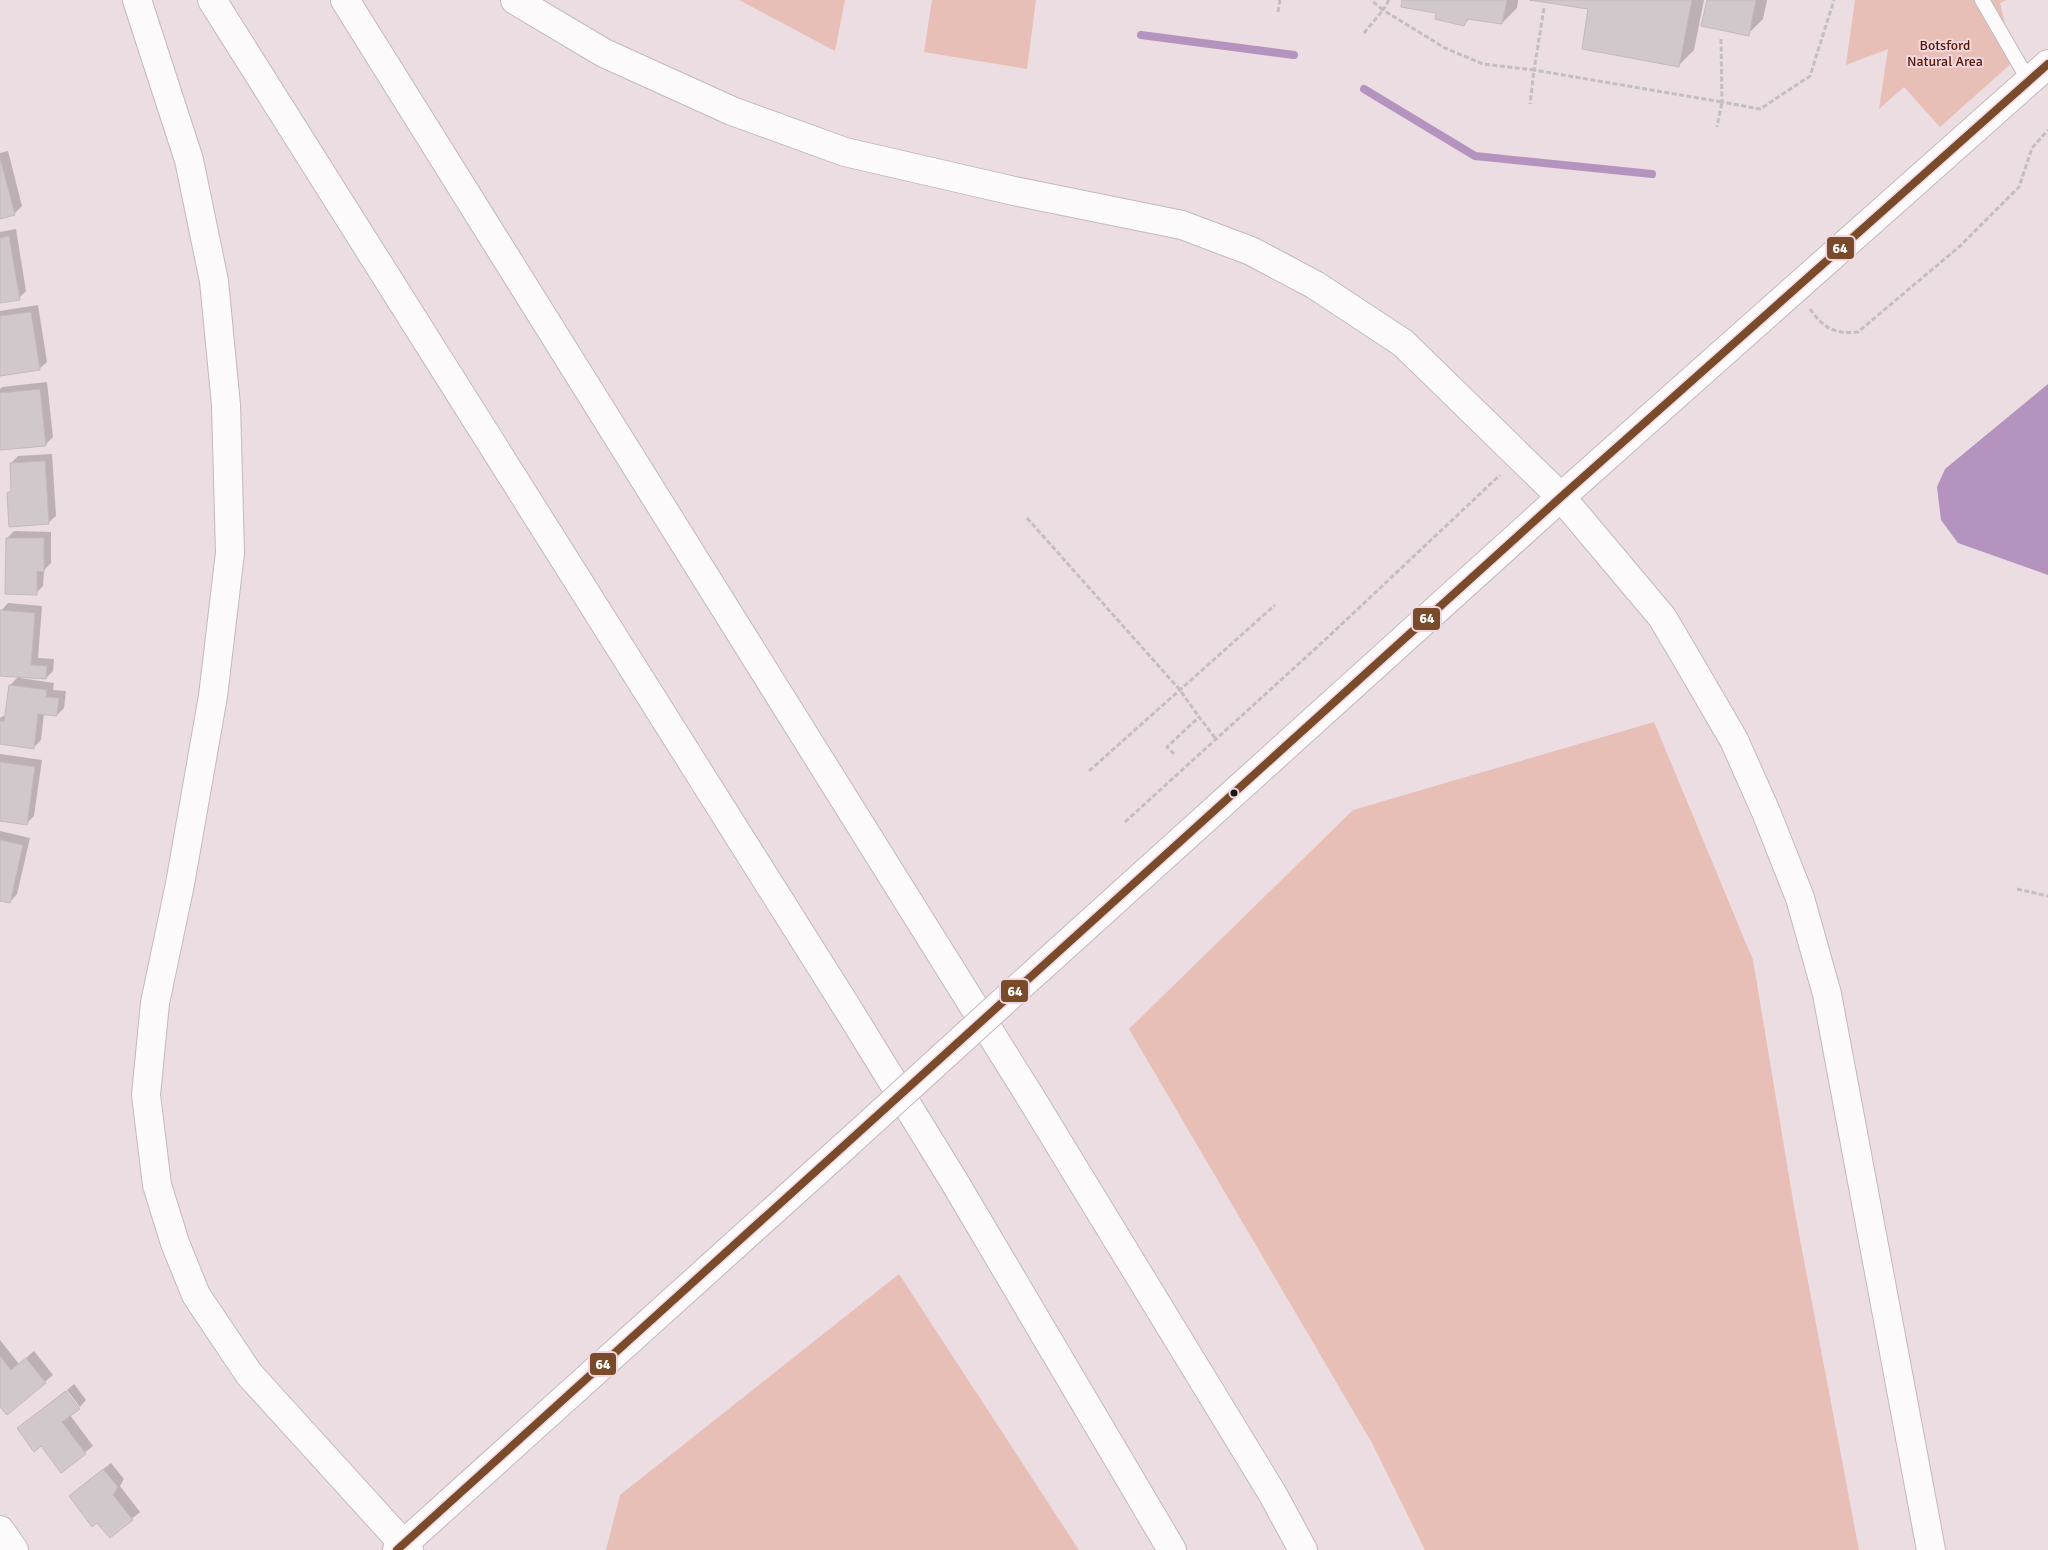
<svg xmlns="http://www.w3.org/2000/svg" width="2048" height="1550" font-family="Signika,sans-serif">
  <rect width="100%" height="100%" fill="#ebdde2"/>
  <g fill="#e8bfb7">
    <path d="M 739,0 L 845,0 L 835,51 Z"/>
    <path d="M 932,0 L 1036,0 L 1027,69 L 924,52 Z"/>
    <path d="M 1855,0 L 2007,0 L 2000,3 L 2014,61 L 1940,127 L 1904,87 L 1879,109 L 1888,49 L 1846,65 Z"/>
    <path d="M 1654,722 L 1753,960 L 1795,1213 L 1859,1550 L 1425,1550 L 1372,1443 L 1129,1029 L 1353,810 Z"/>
    <path d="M 899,1274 L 1079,1550 L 606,1550 L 620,1495 Z"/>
  </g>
  <path fill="#b494be" d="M 2048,384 L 2048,575 L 1958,543 L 1941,520 L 1937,487 L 1945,469 Z"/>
  <g fill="#0003">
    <path d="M 1403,0 L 1518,0 L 1517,8 L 1502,23 L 1470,18 L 1464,24 L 1437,12 Z"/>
    <path d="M 1537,0 L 1704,0 L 1694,50 L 1679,65 L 1590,8 Z"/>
    <path d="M 1708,0 L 1767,0 L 1763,19 L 1748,34 Z"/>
    <path d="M 8,151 L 22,206 L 15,213 L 0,217 L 0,153 Z"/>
    <path d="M 16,229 L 26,291 L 19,298 L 0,302 L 0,232 Z"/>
    <path d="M 38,305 L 47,362 L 39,369 L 0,375 L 0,311 Z"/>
    <path d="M 47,382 L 53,437 L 45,445 L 0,444 L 0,389 L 2,387 Z"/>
    <path d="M 52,454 L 56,516 L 48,523 L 9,493 L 12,490 L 11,463 L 18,456 Z"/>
    <path d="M 14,531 L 51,532 L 51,563 L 44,570 L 43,586 L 36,593 L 7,538 Z"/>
    <path d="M 8,603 L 42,606 L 38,658 L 54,659 L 53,671 L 46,678 L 20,676 L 20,678 L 54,683 L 53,690 L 66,691 L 64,708 L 57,715 L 44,713 L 41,740 L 34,747 L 0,743 L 0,718 L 6,714 L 10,685 L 19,676 L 0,674 L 1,611 Z"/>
    <path d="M 0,754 L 42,760 L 34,816 L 26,824 L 0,820 Z"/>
    <path d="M 0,831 L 30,838 L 17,894 L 10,902 L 0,900 Z"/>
    <path d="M 0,1340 L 19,1364 L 34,1351 L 53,1375 L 7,1414 L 0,1405 Z"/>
    <path d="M 74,1384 L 86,1400 L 80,1407 L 67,1390 Z"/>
    <path d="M 65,1391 L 78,1408 L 70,1415 L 93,1446 L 62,1471 L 42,1445 L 18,1428 Z"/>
    <path d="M 111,1463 L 124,1479 L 120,1486 L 140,1512 L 110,1537 L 78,1489 Z"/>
  </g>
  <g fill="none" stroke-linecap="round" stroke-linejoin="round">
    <g stroke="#b494be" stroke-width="8">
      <path d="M 1141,35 L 1294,55"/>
      <path d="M 1364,89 L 1475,156 L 1652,174"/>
    </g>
  </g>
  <g fill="#d1c8cc" stroke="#c3b9be">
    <path d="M 1402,0 L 1507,0 L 1502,24 L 1467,19 L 1464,26 L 1435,19 L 1436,13 L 1401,7 Z"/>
    <path d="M 1529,0 L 1692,0 L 1679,67 L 1582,49 L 1588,9 Z"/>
    <path d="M 1707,0 L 1756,0 L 1749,36 L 1701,26 Z"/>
    <path d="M 0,158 L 15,215 L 0,219 Z"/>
    <path d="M 9,236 L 20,300 L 0,303 L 0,238 Z"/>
    <path d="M 31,312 L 40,370 L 0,376 L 0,316 Z"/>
    <path d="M 40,389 L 46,446 L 0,450 L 0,393 Z"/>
    <path d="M 45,461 L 49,524 L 9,527 L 7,493 L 11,491 L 10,463 Z"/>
    <path d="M 6,538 L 44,538 L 44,572 L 37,571 L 37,595 L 5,594 Z"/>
    <path d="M 0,610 L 35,613 L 31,665 L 47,666 L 46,679 L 0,676 Z"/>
    <path d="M 9,685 L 47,690 L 46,697 L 59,698 L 57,716 L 38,714 L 34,749 L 0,744 L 0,721 L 4,721 Z"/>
    <path d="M 0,762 L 35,767 L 27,825 L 0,821 Z"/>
    <path d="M 0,840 L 23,845 L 10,903 L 0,901 Z"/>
    <path d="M 0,1356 L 11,1370 L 26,1358 L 46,1383 L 7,1415 L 0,1407 Z"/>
    <path d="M 66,1391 L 80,1409 L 62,1422 L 86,1454 L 61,1473 L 41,1446 L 34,1452 L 17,1428 Z"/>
    <path d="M 103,1469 L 118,1487 L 113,1495 L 133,1520 L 110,1538 L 97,1523 L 92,1527 L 69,1496 Z"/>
  </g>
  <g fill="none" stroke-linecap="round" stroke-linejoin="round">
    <g stroke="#c4b9bd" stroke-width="16">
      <path id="service" d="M 1982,0 L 2029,81"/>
    </g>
    <g stroke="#c4b9bd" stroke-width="30">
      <path id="minor" d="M 0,1530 L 14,1550"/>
    </g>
    <g stroke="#c4b9bd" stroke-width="30">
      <g id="secondary">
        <path d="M 1038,970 L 1561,497 L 2048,64"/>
        <path d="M 397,1550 L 846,1145"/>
      </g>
    </g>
    <g stroke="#c4b9bd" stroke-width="30">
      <g id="motorway">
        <path d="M 137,0 L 189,160 L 214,281 L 226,405 L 230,553 L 213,696 L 180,884 L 155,1003 L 146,1095 L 157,1185 L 175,1243 L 196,1295 L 249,1374 L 409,1550"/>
        <path d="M 212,0 L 846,1006 L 954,1181 L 1172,1550"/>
        <path d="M 345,0 L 1031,1098 L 1272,1493 L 1303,1550"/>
        <path d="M 515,0 L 604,53 L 732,111 L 845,152 L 1014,191 L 1182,225 L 1251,251 L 1315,285 L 1403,343 L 1561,497 L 1662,617 L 1681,649 L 1734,740 L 1766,812 L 1800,898 L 1827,994 L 1931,1550"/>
      </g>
    </g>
    <g stroke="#c3bfc1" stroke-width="3" stroke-dasharray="5 2.5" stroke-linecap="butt">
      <path d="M 1389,0 L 1383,10 L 1445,48 L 1483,64 L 1534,70 L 1530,104"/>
      <path d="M 1544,8 L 1534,70 L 1722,102 L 1717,127"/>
      <path d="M 1278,12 L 1280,0"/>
      <path d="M 1364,33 L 1383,10 L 1371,0"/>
      <path d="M 1721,39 L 1722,102 L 1760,109 L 1810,76 L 1834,0"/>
      <path d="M 1810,309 C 1824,329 1835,334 1858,332 L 1960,246 L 2019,187 L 2032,148 L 2048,130"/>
      <path d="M 1027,518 L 1180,690 L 1199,717"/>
      <path d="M 1174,754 L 1167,747 L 1199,717 L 1215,738"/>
      <path d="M 1089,771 L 1275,605"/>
      <path d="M 1125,822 L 1327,638 L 1500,475"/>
      <path d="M 2017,889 L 2048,896"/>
    </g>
    <use href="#service" stroke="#fcfafb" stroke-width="14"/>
    <use href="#minor" stroke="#fcfafb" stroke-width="28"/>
    <use href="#secondary" stroke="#fcfafb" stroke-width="28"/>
    <use href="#motorway" stroke="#fcfafb" stroke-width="28"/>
    <g stroke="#c4b9bd" stroke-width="30" stroke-linecap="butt">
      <path id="secondary-bridge" d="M 846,1145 L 1038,970"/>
    </g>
    <use href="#secondary-bridge" stroke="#fcfafb" stroke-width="28"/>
    <g stroke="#f1d7e0" stroke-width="11">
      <path id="bus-1" d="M 397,1550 L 1561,497 L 2048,64"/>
    </g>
    <use href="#bus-1" stroke="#7a4b2a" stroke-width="8"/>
  </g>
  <circle fill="#1c1417" stroke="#f1d7e0" stroke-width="2" cx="1234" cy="793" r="4.5"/>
  <g text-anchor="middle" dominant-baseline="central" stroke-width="4" stroke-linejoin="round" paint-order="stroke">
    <g font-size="14" fill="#581702" stroke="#f1d7e0">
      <text x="1945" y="45">Botsford<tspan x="1945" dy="16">Natural Area</tspan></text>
    </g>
  </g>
  <g stroke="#f1d7e0" stroke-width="2">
    <rect x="1826" y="236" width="29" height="24" rx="5" fill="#7a4b2a"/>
    <rect x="1412" y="607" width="29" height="24" rx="5" fill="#7a4b2a"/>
    <rect x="1000" y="979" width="29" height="24" rx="5" fill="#7a4b2a"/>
    <rect x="589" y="1352" width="28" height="24" rx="5" fill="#7a4b2a"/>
  </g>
  <g font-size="14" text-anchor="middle" font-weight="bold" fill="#fff">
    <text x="1840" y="253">64</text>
    <text x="1427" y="623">64</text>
    <text x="1015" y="996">64</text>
    <text x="603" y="1369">64</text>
  </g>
</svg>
